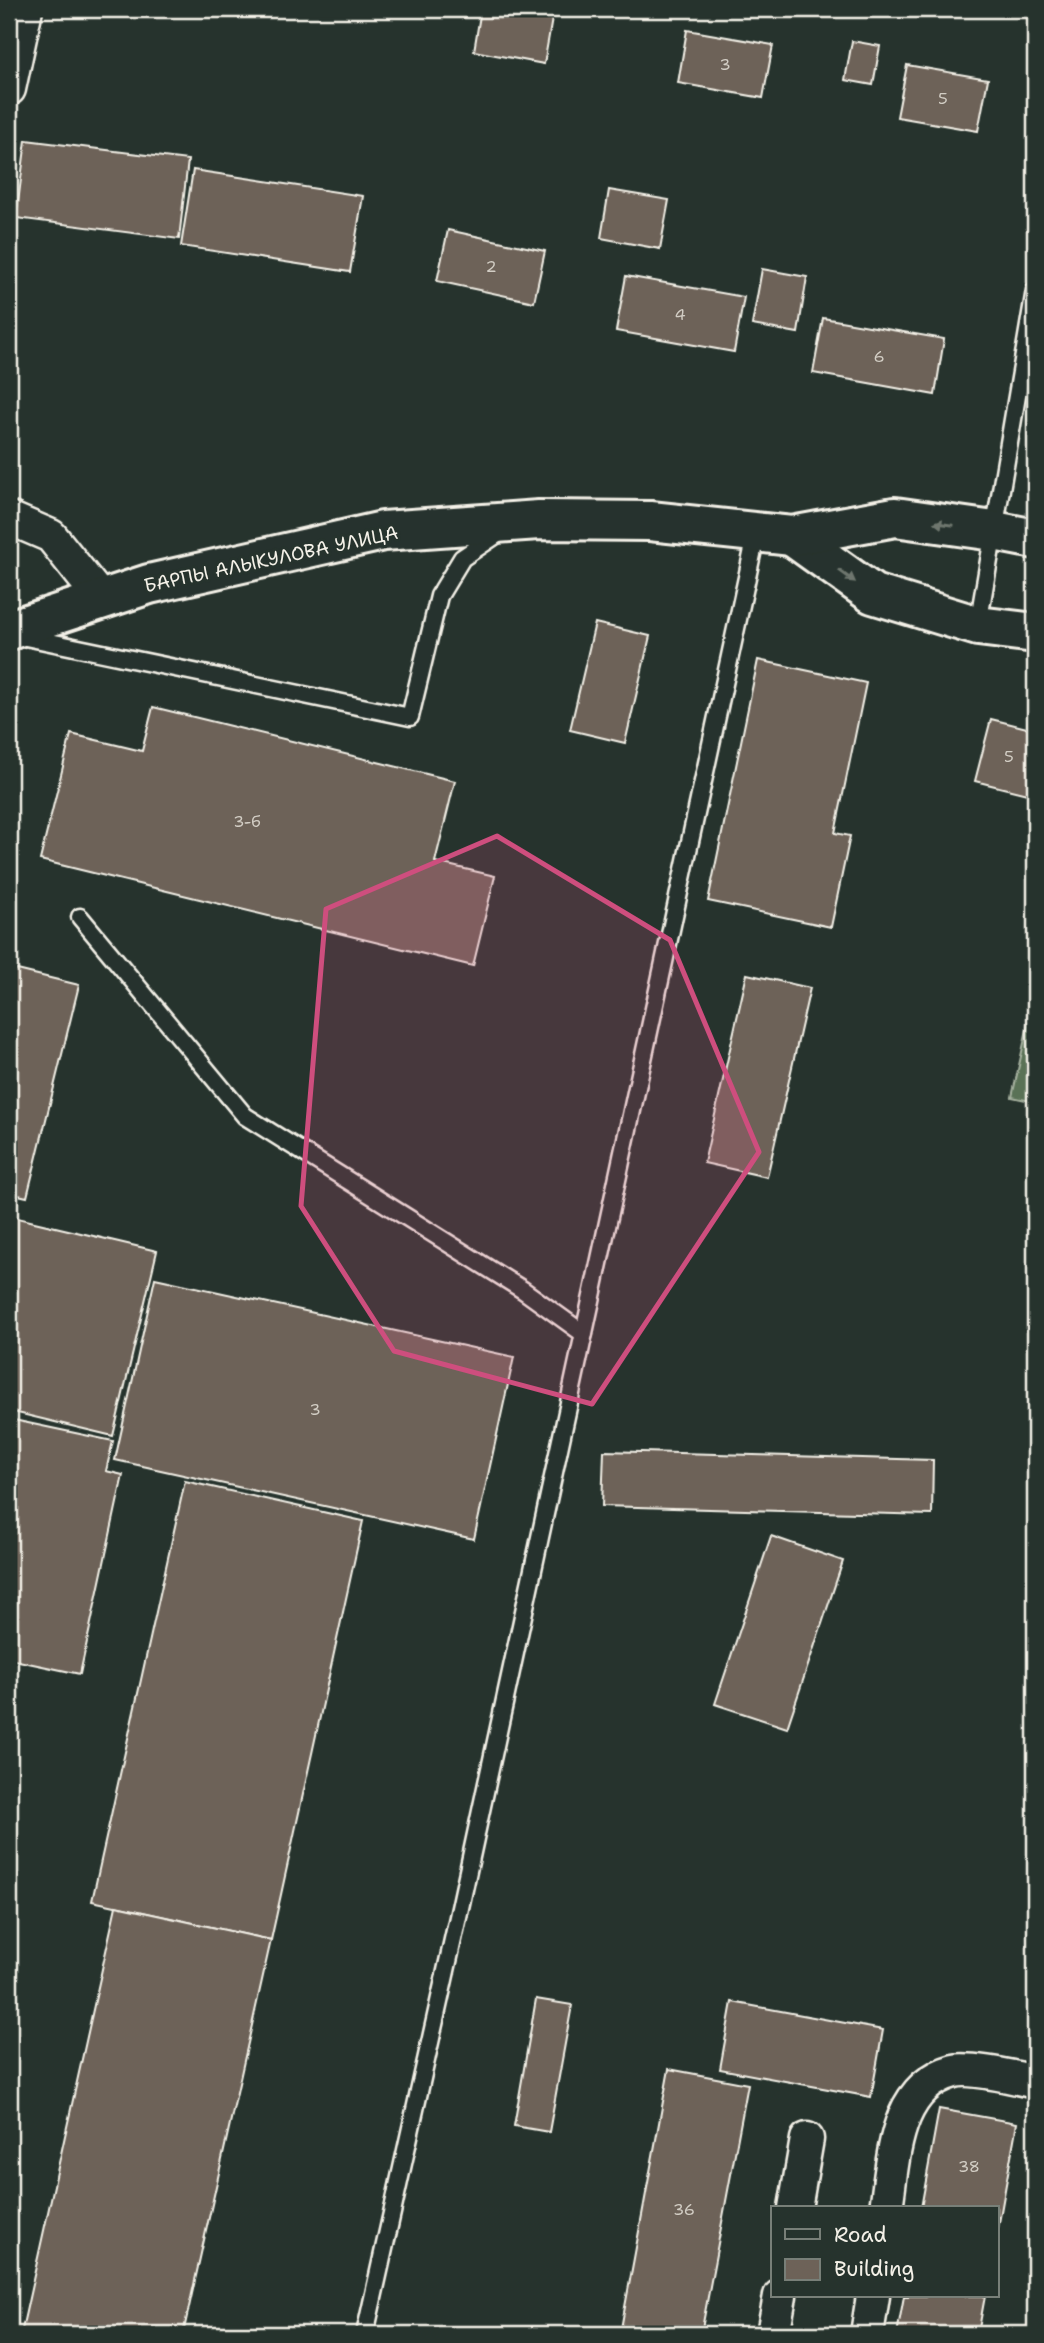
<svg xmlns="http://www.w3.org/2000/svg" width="1044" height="2343" font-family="'Shantell Sans',sans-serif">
  <rect width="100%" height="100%" fill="#26332d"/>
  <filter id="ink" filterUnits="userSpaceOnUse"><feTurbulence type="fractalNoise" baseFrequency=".0143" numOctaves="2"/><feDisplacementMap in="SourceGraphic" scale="14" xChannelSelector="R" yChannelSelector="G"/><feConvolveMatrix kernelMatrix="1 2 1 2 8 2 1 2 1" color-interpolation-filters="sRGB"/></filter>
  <g filter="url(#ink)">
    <path fill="#5a7257" stroke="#a7b2a0" stroke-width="2" d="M 1035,993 L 1035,1102 L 1012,1097 Z"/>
    <g fill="#6d6258" stroke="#f4f1e8" stroke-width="2">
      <path d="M 481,9 L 527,9 L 553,13 L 544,64 L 474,51 Z"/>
      <path d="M 687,30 L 773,45 L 763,98 L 678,83 Z"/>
      <path d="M 852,41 L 880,46 L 873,85 L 845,80 Z"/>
      <path d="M 907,65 L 988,79 L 978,131 L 897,117 Z"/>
      <path d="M 26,140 L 188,160 L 179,239 L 16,218 Z"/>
      <path d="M 193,170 L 363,196 L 350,272 L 181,246 Z"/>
      <path d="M 609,190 L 669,200 L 660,249 L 601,238 Z"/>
      <path d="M 448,230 L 545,251 L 534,302 L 437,281 Z"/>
      <path d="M 762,269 L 807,277 L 798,333 L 752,325 Z"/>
      <path d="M 626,276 L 744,297 L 734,352 L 616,331 Z"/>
      <path d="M 823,318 L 944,339 L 935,395 L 813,373 Z"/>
      <path d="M 595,623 L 650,636 L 625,743 L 570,730 Z"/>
      <path d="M 758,660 L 866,683 L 835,833 L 850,836 L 831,927 L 708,901 Z"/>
      <path d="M 153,707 L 455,781 L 435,862 L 495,876 L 473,966 L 40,860 L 71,734 L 142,751 Z"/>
      <path d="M 991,719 L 1035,730 L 1035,796 L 975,781 Z"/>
      <path d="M 9,968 L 79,985 L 27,1197 L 9,1193 Z"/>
      <path d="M 747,974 L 810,988 L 767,1177 L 704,1163 Z"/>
      <path d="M 9,1216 L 157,1251 L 113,1436 L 9,1411 Z"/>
      <path d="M 155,1278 L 514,1357 L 474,1539 L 115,1460 Z"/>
      <path d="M 9,1419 L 113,1441 L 106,1471 L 123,1475 L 80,1674 L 9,1659 Z"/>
      <path d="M 604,1451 L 933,1460 L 932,1515 L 602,1506 Z"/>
      <path d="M 185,1481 L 363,1521 L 271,1940 L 92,1901 Z"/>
      <path d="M 771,1536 L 843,1561 L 787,1728 L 715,1704 Z"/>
      <path d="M 116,1906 L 271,1940 L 183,2334 L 21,2334 Z"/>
      <path d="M 536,1999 L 572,2005 L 549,2132 L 514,2126 Z"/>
      <path d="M 732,2002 L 883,2030 L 871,2097 L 720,2069 Z"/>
      <path d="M 669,2069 L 748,2084 L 701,2334 L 620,2334 Z"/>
      <path d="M 939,2109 L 1017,2123 L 997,2234 L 997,2208 L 921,2208 Z"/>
      <path d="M 904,2296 L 985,2296 L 978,2334 L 897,2334 Z"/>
    </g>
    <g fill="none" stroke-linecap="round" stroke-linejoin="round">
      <g stroke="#f4f1e8" stroke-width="21">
        <g id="service">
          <path d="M 978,625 L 1035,290"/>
          <path d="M 21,636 L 410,717 L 439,596 L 462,558 L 499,533"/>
          <path d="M 80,917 L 245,1116 L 523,1290 L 584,1334"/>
          <path d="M 365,2334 C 500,1734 630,1133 757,531"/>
        </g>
      </g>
      <g stroke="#f4f1e8" stroke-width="37">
        <g id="minor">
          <path d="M 9,89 L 26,9"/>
          <path d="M 9,518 L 51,536 L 102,600"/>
          <path d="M 795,2208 L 807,2139"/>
          <path d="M 886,2208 C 894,2158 894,2087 954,2071 C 970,2067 1018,2078 1035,2082"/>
          <path d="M 773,2334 L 780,2296"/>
          <path d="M 867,2334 L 873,2296"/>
        </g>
      </g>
      <g stroke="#f4f1e8" stroke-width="44">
        <g id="primary">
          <path d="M 792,536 L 873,594 L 978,626 L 1035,633"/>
          <path d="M 9,630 L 149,584 L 383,531 L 539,520 L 650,521 L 792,536 L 895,517 L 994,531 L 1035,539"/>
        </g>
      </g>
      <use href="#service" stroke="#26332d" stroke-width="16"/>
      <use href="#minor" stroke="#26332d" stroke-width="32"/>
      <use href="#primary" stroke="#26332d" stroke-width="38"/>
    </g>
    <defs><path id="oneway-solid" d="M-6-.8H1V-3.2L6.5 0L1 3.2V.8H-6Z" transform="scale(1.75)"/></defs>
    <g fill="#6e766e">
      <use href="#oneway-solid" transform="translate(944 524) rotate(-172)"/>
      <use href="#oneway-solid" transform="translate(847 576) rotate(36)"/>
    </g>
  </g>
  <path fill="#ce4e7e" fill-opacity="0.2" stroke="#ce4e7e" stroke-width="5" stroke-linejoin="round" d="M 497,836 L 670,940 L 759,1152 L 592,1404 L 394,1351 L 301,1206 L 326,909 Z"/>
  <g text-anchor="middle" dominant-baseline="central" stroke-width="6" stroke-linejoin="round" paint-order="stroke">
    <g font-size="16" fill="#d2cdc4">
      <text x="725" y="64">3</text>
      <text x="943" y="98">5</text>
      <text x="491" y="266">2</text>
      <text x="680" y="314">4</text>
      <text x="879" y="356">6</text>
      <text x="1009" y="756">5</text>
      <text x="247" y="821">3-б</text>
      <text x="315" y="1409">3</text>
      <text x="969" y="2166">38</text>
      <text x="684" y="2209">36</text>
    </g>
    <g font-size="19" fill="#f4f1e8" stroke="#26332d">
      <text transform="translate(271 559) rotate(-12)">БАРПЫ АЛЫКУЛОВА УЛИЦА</text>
    </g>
  </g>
  <rect width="1044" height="2343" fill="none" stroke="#26332d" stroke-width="35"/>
  <rect x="18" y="18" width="1009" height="2308" fill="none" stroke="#f4f1e8" stroke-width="2.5" filter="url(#ink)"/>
  <rect x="771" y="2206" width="228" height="91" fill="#26332d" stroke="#787f78" stroke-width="2"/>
  <rect x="785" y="2229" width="35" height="10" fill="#26332d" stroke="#787f78" stroke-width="2"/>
  <text x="834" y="2242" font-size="21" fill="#f4f1e8">Road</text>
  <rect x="785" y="2259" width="35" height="21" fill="#6d6258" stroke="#787f78" stroke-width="2"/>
  <text x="834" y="2276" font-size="21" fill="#f4f1e8">Building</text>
</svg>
